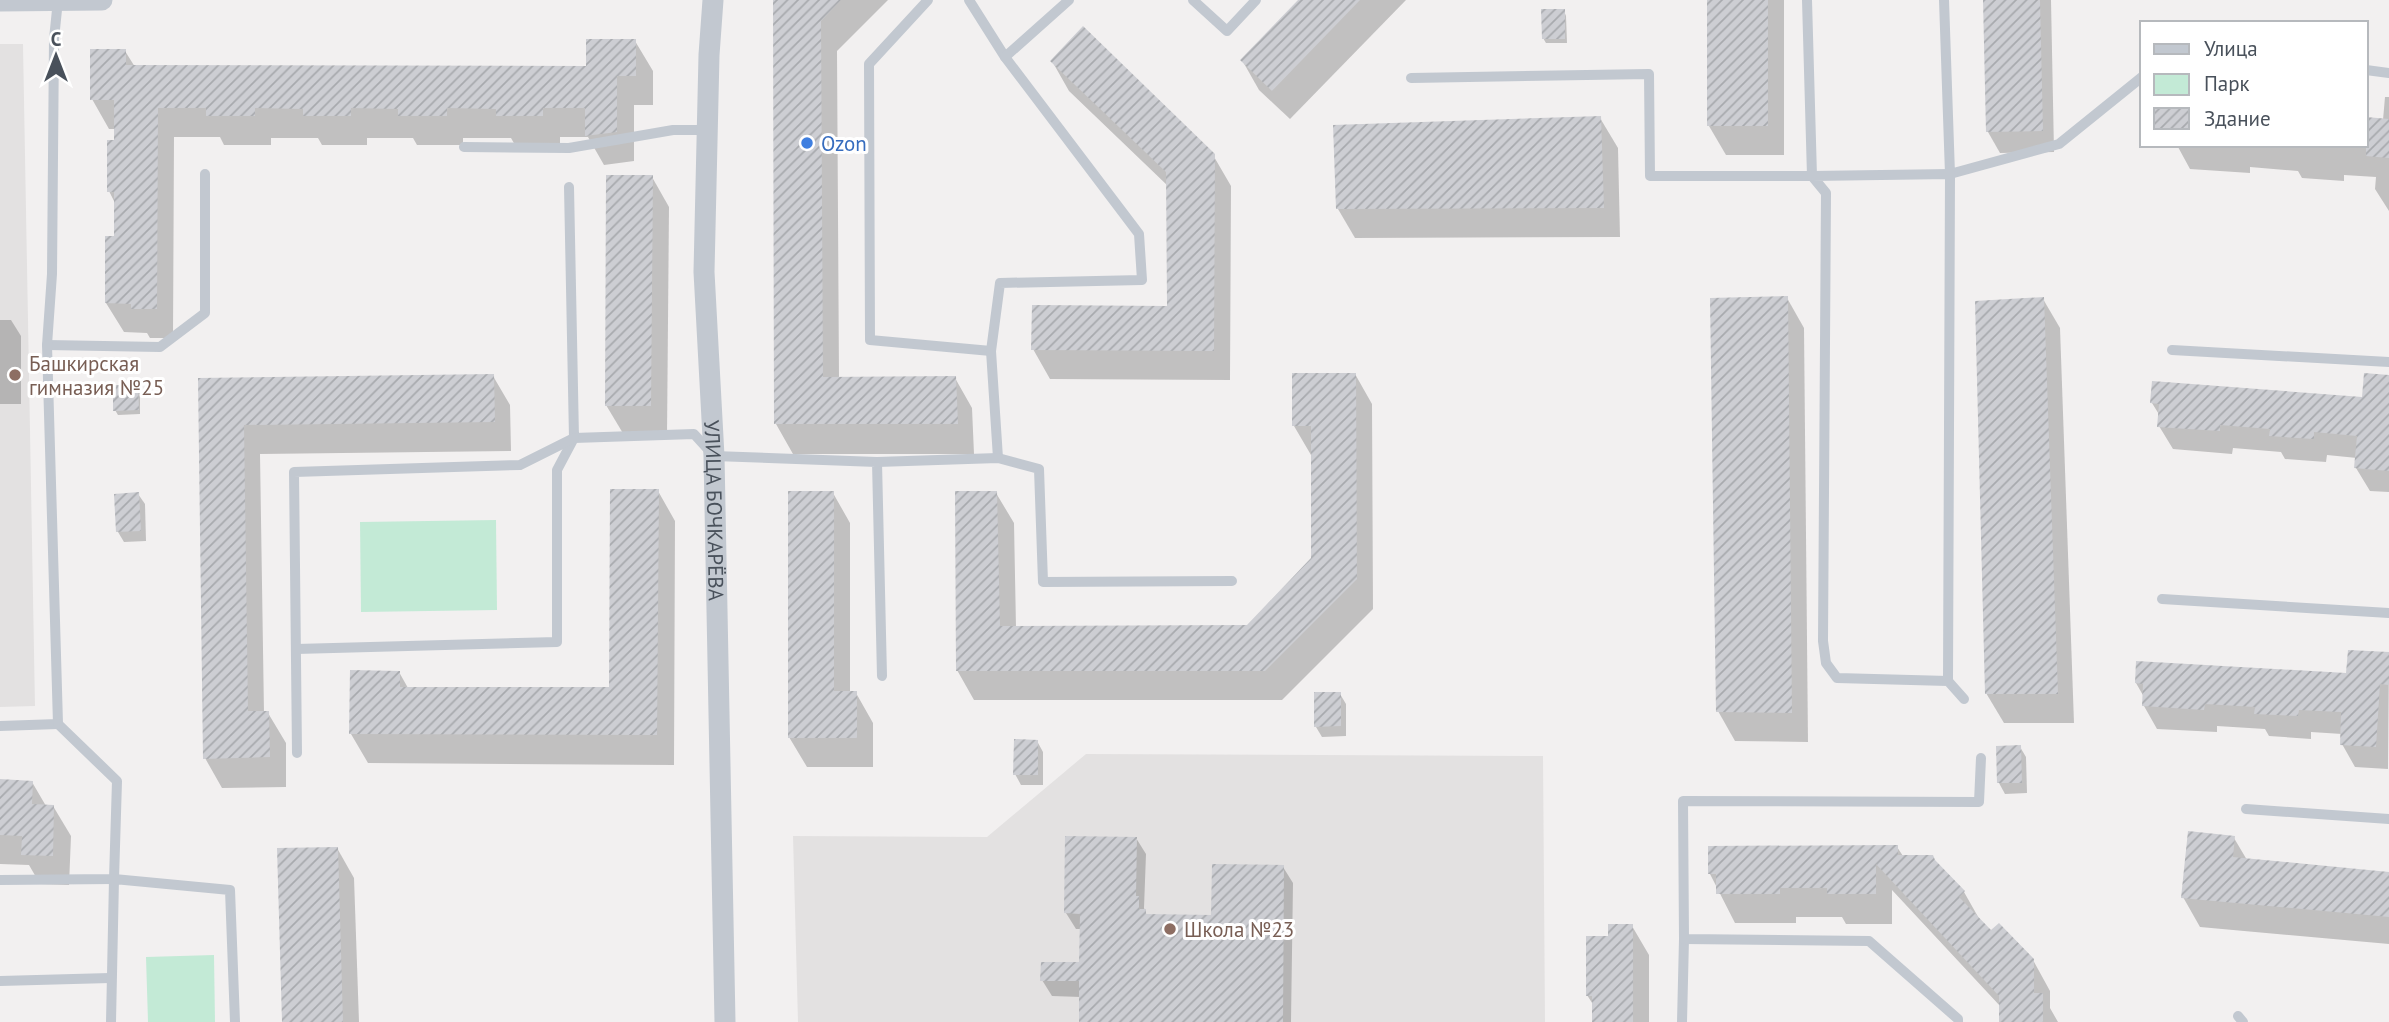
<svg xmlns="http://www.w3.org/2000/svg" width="2389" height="1022" font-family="'PT Sans',sans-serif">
  <defs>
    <pattern id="building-hatch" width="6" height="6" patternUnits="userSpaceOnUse" patternTransform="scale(1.75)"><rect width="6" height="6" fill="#cdced3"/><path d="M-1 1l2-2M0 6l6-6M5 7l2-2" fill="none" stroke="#a8aaae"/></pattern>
  </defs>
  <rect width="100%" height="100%" fill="#f2f0f0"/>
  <g fill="#e3e1e1">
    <path d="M 0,44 L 23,44 L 35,706 L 0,707 Z"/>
    <path d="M 1086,754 L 1543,756 L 1545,1022 L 798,1022 L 793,836 L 987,837 Z"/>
  </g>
  <g fill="#c3ead6">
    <path d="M 496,520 L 497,610 L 361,612 L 360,522 Z"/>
    <path d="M 214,955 L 215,1022 L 148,1022 L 146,957 Z"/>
  </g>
  <g fill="#0003">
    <path d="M 778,0 L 888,0 L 837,51 L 839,379 L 955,378 L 972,408 L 974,454 L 793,454 L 776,424 L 775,3 Z"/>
    <path d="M 1300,0 L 1406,0 L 1290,119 L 1259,90 L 1242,60 Z"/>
    <path d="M 1709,0 L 1784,0 L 1784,155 L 1726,155 L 1709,126 Z"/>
    <path d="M 1984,0 L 2051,0 L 2054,152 L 2000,153 L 1988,132 Z"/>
    <path d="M 1564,11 L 1566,16 L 1567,43 L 1546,43 L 1543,38 Z"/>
    <path d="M 635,41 L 653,71 L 653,105 L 634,105 L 634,161 L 604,165 L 588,137 L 560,137 L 560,145 L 515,145 L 511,138 L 463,138 L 463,145 L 417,145 L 413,138 L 367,138 L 367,145 L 322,145 L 318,138 L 271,138 L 271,145 L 224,145 L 220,137 L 174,137 L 173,338 L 150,338 L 147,333 L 124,332 L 106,303 L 116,238 L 116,205 L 109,191 L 116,129 L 109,129 L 92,99 L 125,51 L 135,67 L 588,68 Z"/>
    <path d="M 1052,61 L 1213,155 L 1231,186 L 1230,380 L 1050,379 L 1033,349 L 1169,308 L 1168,186 L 1069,91 Z"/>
    <path d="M 2385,97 L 2389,97 L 2389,211 L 2375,189 L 2376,177 L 2344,175 L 2344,181 L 2302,178 L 2298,171 L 2250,167 L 2250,173 L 2190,169 L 2178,147 L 2178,145 L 2366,145 L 2383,120 Z"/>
    <path d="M 1600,118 L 1618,148 L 1620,237 L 1355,238 L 1338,209 Z"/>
    <path d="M 652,177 L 669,207 L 667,436 L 624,435 L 606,405 Z"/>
    <path d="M 1787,298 L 1804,328 L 1808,742 L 1735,741 L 1718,711 Z"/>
    <path d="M 2043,299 L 2060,328 L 2074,723 L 2004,723 L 1986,693 Z"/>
    <path d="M 0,320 L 11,320 L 21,336 L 21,404 L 0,404 Z"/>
    <path d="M 1355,374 L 1372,404 L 1373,609 L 1282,700 L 974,700 L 957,670 L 996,493 L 1014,523 L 1016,628 L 1248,627 L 1313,559 L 1311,455 L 1294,426 Z"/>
    <path d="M 493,376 L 510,405 L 511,451 L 260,454 L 264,713 L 268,713 L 286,743 L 286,787 L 222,788 L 205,758 L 199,380 Z"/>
    <path d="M 2389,377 L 2389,492 L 2370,491 L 2356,468 L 2357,458 L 2327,455 L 2326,462 L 2285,459 L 2281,452 L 2233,448 L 2232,454 L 2173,449 L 2159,426 L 2160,416 L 2152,403 L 2364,399 Z"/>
    <path d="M 137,387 L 140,391 L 140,414 L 118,415 L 115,410 Z"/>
    <path d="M 658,491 L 675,521 L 674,765 L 368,763 L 351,734 L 399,672 L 408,688 L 611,689 Z"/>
    <path d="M 833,493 L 850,523 L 850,693 L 856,693 L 873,723 L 873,767 L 807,767 L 789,737 Z"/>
    <path d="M 138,494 L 145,504 L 146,541 L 124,542 L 118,532 Z"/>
    <path d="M 2389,654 L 2388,769 L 2355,767 L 2342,744 L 2342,734 L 2311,732 L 2311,739 L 2269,736 L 2265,729 L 2217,726 L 2217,732 L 2157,729 L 2144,706 L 2144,697 L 2136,683 L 2348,675 Z"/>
    <path d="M 1340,694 L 1346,704 L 1346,736 L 1322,737 L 1316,727 Z"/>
    <path d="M 1037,741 L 1043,752 L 1043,785 L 1021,785 L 1015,774 Z"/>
    <path d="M 2020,747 L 2026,757 L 2027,793 L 2005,794 L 1999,783 Z"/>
    <path d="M 32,782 L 46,806 L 53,806 L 71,836 L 69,885 L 40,884 L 29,865 L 0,864 L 0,803 Z"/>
    <path d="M 1136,838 L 1146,854 L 1144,908 L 1147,916 L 1213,917 L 1283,867 L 1293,883 L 1291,1022 L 1080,1022 L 1081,997 L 1052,996 L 1042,980 L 1081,964 L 1081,929 L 1076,929 L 1066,913 Z"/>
    <path d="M 2234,838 L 2247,860 L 2389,873 L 2389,944 L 2200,927 L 2183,897 Z"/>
    <path d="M 1897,847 L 1903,856 L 1937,864 L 1964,892 L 1981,922 L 1991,933 L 2033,960 L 2050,991 L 2050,1008 L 2058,1022 L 2001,1022 L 2001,1007 L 1892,890 L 1892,924 L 1846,924 L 1842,917 L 1796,917 L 1796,923 L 1735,923 L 1710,874 L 1710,848 Z"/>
    <path d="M 337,848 L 354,878 L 359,1022 L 284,1022 Z"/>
    <path d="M 1632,926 L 1649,955 L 1649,1022 L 1594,1022 L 1594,1006 L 1587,995 L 1610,938 Z"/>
  </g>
  <g fill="url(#building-hatch)">
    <path d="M 773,0 L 841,0 L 821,21 L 823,377 L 956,376 L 958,424 L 774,424 Z"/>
    <path d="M 1298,0 L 1360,0 L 1272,91 L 1240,60 Z"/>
    <rect x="1707" y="0" width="61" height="126"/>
    <path d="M 1983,0 L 2040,0 L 2043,131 L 1986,132 Z"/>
    <path d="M 1541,9 L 1565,9 L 1565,39 L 1542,39 Z"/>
    <path d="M 1083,26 L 1215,154 L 1214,351 L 1031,350 L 1032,305 L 1167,306 L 1166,172 L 1050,61 Z"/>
    <path d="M 586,39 L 636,39 L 636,76 L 617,76 L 617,132 L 585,136 L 585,108 L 543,108 L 543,116 L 496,116 L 496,109 L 447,108 L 447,116 L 398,116 L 398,109 L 351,108 L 351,116 L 303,116 L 303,109 L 255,108 L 255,116 L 206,116 L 206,108 L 158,108 L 157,309 L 131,309 L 131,304 L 105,303 L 105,236 L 114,236 L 114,192 L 107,192 L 107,140 L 114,140 L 114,100 L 90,100 L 90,49 L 126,49 L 126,65 L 586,66 Z"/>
    <path d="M 1601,116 L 1604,208 L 1336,209 L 1333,125 Z"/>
    <path d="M 2366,117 L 2389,119 L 2389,158 L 2366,156 Z"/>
    <path d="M 606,175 L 653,175 L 651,406 L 605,406 Z"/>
    <path d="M 1788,296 L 1792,713 L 1716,712 L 1710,298 Z"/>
    <path d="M 2044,297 L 2058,694 L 1985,694 L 1975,301 Z"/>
    <path d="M 1292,373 L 1356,373 L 1357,579 L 1265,671 L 956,671 L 955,491 L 997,491 L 1000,626 L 1247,625 L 1311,558 L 1311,426 L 1292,426 Z"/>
    <path d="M 2364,373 L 2389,375 L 2389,471 L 2354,468 L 2357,436 L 2314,432 L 2314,439 L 2269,436 L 2270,429 L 2220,425 L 2220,431 L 2157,427 L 2159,404 L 2150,403 L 2152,381 L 2362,397 Z"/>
    <path d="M 494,374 L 495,422 L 244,425 L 248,711 L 269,711 L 270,757 L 203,759 L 198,378 Z"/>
    <path d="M 113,385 L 138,385 L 139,410 L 113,411 Z"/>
    <path d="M 610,489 L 659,489 L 657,735 L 349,734 L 350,670 L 400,671 L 400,687 L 609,687 Z"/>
    <path d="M 788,491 L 834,491 L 834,691 L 857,691 L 857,738 L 788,738 Z"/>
    <path d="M 139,492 L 141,531 L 116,532 L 114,494 Z"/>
    <path d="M 2348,650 L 2389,652 L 2389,685 L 2380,684 L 2376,747 L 2340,745 L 2341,712 L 2299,710 L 2298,716 L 2254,714 L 2255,707 L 2205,704 L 2204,710 L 2142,706 L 2143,684 L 2135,683 L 2136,661 L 2346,673 Z"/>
    <path d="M 1314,692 L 1341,692 L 1341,726 L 1314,727 Z"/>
    <path d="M 1014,739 L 1038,740 L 1038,775 L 1013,775 Z"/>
    <path d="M 2021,745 L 2022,783 L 1997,783 L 1996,746 Z"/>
    <path d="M 0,779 L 33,781 L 32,804 L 54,805 L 53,856 L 21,855 L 22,836 L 0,835 Z"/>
    <path d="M 2188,831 L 2235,836 L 2233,857 L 2389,872 L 2389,917 L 2181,898 Z"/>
    <path d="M 1065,836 L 1137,837 L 1136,896 L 1139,896 L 1139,909 L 1146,909 L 1146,914 L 1211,915 L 1212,864 L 1284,865 L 1283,1022 L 1079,1022 L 1079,981 L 1040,981 L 1041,962 L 1079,962 L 1080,914 L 1064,913 Z"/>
    <path d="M 1898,845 L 1898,855 L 1933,855 L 1935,860 L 1965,891 L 1959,897 L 1991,930 L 1999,923 L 2034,959 L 2034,993 L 2043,993 L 2043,1022 L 1999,1022 L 1999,996 L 1876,864 L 1876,894 L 1827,894 L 1827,888 L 1780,888 L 1780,894 L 1716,894 L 1716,874 L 1708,874 L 1708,846 Z"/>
    <path d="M 338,847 L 343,1022 L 282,1022 L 277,848 Z"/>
    <path d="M 1608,924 L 1633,924 L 1633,1022 L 1592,1022 L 1592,996 L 1586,996 L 1586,936 L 1608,936 Z"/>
  </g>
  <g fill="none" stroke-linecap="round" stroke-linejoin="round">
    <g stroke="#c2c8d0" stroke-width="10">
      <path d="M 928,0 L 869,64 L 870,340 L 991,351"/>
      <path d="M 969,0 L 1005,57 L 1139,234 L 1142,280 L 1000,283 L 991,351 L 998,458"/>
      <path d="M 1193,0 L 1227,31 L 1256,0"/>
      <path d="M 1944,0 L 1950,174 L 2059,144 L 2142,77"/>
      <path d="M 1005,57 L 1069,0"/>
      <path d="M 2366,70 L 2389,73"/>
      <path d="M 1411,78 L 1649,74 L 1650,176 L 1812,176 L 1807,0"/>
      <path d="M 464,147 L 569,148 L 673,130 L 708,130"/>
      <path d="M 569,187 L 574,438 L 694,434 L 714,456 L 877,462 L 882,676"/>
      <path d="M 47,345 L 160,347 L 205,313 L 205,174"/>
      <path d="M 2172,350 L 2389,362"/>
      <path d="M 877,462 L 998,458 L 1039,469 L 1043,582 L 1232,581"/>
      <path d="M 2162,599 L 2389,613"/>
      <path d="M 296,649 L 557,642 L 557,470 L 574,438"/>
      <path d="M 1948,681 L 1837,678 L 1826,663 L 1823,641 L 1826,193 L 1812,176 L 1950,174 L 1948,681 L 1964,699"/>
      <path d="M 0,726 L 58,724 L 47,345 L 52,274 L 54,39 L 58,0"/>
      <path d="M 297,753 L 294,472 L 520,465 L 574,438"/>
      <path d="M 2246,809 L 2389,819"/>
      <path d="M 0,880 L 114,879 L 117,781 L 58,724"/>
      <path d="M 0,981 L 110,978"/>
      <path d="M 2238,1016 L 2243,1022"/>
      <path d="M 111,1022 L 114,879 L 230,890 L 235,1022"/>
      <path d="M 1682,1022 L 1684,939"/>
      <path d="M 1958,1022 L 1958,1019 L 1869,941 L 1684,939 L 1683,801 L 1979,802 L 1981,758"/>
    </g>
    <g stroke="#c2c8d0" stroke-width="21">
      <path id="s1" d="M 713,0 L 709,55 L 704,272 L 714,456 L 725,1022"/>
      <path d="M 0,1 L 102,0"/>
    </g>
  </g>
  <circle fill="#3f7fe0" stroke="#fff" stroke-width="2.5" cx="807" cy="143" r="7"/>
  <g fill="#8d6e63" stroke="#fff" stroke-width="2.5">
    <circle cx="15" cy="375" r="7"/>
    <circle cx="1170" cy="929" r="7"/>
  </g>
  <g text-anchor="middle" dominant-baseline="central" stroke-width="6" stroke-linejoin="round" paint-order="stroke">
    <g font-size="21" fill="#366cbe" stroke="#fff" text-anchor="start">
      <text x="821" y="143">Ozon</text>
    </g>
    <g font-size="21" fill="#785e54" stroke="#fff" text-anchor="start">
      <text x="29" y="363">Башкирская<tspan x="29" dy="24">гимназия №25</tspan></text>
      <text x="1184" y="929">Школа №23</text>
    </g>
    <g font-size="21" fill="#49515b" stroke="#fff">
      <text stroke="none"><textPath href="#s1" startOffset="511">УЛИЦА БОЧКАРЁВА</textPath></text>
    </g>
  </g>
  <rect x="2140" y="21" width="228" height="126" fill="#ffffff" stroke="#b6b9bd" stroke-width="2"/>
  <rect x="2154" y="44" width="35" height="10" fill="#c2c8d0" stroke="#b6b9bd" stroke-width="2"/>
  <text x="2204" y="56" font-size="21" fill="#49515b">Улица</text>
  <rect x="2154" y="74" width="35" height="21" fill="#c3ead6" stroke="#b6b9bd" stroke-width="2"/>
  <text x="2204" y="91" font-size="21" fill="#49515b">Парк</text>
  <rect x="2154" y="108" width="35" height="21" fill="url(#building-hatch)" stroke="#b6b9bd" stroke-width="2"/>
  <text x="2204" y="126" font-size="21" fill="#49515b">Здание</text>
  <g transform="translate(56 56)" stroke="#ffffff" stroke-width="5" paint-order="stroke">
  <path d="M0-5L12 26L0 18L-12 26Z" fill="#49515b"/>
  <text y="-10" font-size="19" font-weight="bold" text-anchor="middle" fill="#49515b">С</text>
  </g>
</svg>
